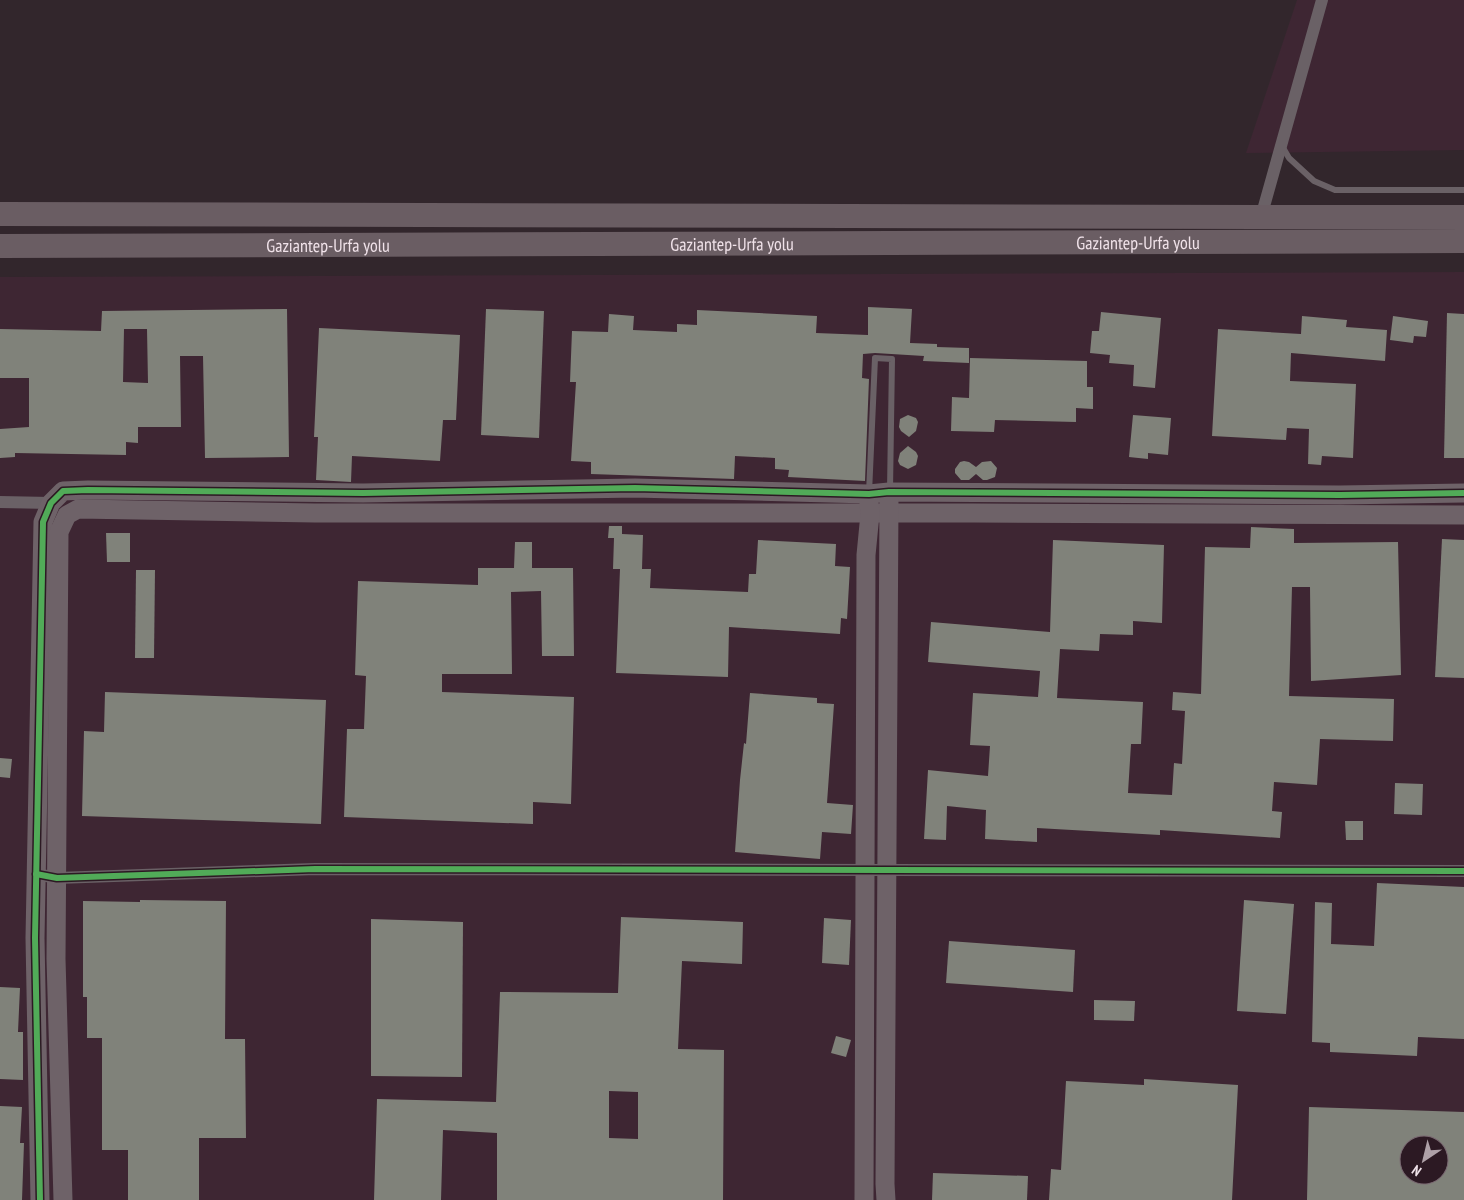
<svg xmlns="http://www.w3.org/2000/svg" width="1464" height="1200" font-family="'PT Sans Narrow',sans-serif">
  <rect width="100%" height="100%" fill="#32262c"/>
  <g fill="#3e2633" fill-rule="evenodd">
    <path d="M 1297,0 L 1464,0 L 1464,150 L 1246,153 Z"/>
    <path d="M 1464,272 L 1464,1200 L 0,1200 L 0,277 ZM 1409,1145 L 1439,1145 L 1439,1175 L 1409,1175 Z"/>
  </g>
  <g fill="#80827a" fill-rule="evenodd">
    <path d="M 868,307 L 912,309 L 910,343 L 937,344 L 937,347 L 969,348 L 969,363 L 923,361 L 924,356 L 875,353 L 863,354 L 862,378 L 869,379 L 865,481 L 788,477 L 789,470 L 775,469 L 775,458 L 735,456 L 734,479 L 591,474 L 591,462 L 571,461 L 576,382 L 570,382 L 572,331 L 608,332 L 609,314 L 634,316 L 633,330 L 677,332 L 677,324 L 697,325 L 697,310 L 817,316 L 816,333 L 868,335 Z"/>
    <path d="M 287,309 L 289,457 L 205,458 L 203,356 L 180,356 L 181,427 L 138,427 L 138,443 L 126,442 L 126,455 L 15,453 L 15,457 L 0,458 L 0,429 L 29,427 L 29,378 L 0,378 L 0,329 L 101,331 L 102,311 ZM 124,329 L 147,329 L 148,383 L 123,382 Z"/>
    <path d="M 486,309 L 544,311 L 539,438 L 481,435 Z"/>
    <path d="M 1101,312 L 1161,318 L 1155,388 L 1133,386 L 1134,365 L 1109,363 L 1110,355 L 1090,353 L 1092,331 L 1099,331 Z"/>
    <path d="M 1447,313 L 1464,314 L 1464,458 L 1444,458 Z"/>
    <path d="M 1302,316 L 1347,320 L 1346,327 L 1387,330 L 1385,361 L 1291,353 L 1290,381 L 1356,384 L 1353,458 L 1322,456 L 1321,465 L 1308,464 L 1309,429 L 1287,428 L 1286,440 L 1212,436 L 1218,329 L 1301,334 Z"/>
    <path d="M 1393,316 L 1428,321 L 1426,337 L 1414,336 L 1413,343 L 1390,340 Z"/>
    <path d="M 319,328 L 460,335 L 456,420 L 443,420 L 440,461 L 352,456 L 351,482 L 316,480 L 318,437 L 314,437 Z"/>
    <path d="M 970,358 L 1087,361 L 1087,387 L 1093,387 L 1093,409 L 1076,408 L 1076,422 L 995,420 L 994,432 L 951,431 L 952,397 L 969,398 Z"/>
    <path d="M 908,415 L 916,418 L 918,422 L 916,431 L 909,437 L 901,431 L 899,427 L 900,419 Z"/>
    <path d="M 1133,415 L 1171,418 L 1168,455 L 1148,453 L 1148,459 L 1129,457 Z"/>
    <path d="M 908,446 L 916,452 L 918,456 L 916,465 L 908,469 L 900,465 L 898,461 L 900,453 Z"/>
    <path d="M 964,461 L 969,462 L 976,467 L 982,462 L 991,461 L 997,468 L 995,477 L 987,480 L 983,480 L 976,474 L 969,480 L 961,480 L 955,473 L 955,469 L 960,462 Z"/>
    <path d="M 609,526 L 622,526 L 622,534 L 643,535 L 642,569 L 651,569 L 650,588 L 748,592 L 749,574 L 756,574 L 758,540 L 836,544 L 835,566 L 850,567 L 847,619 L 841,618 L 840,634 L 729,627 L 728,677 L 616,673 L 620,569 L 613,569 L 614,538 L 608,538 Z"/>
    <path d="M 1251,527 L 1294,529 L 1294,543 L 1398,542 L 1401,675 L 1311,681 L 1310,587 L 1292,587 L 1289,696 L 1394,699 L 1393,741 L 1320,739 L 1317,785 L 1274,782 L 1272,811 L 1282,812 L 1280,838 L 1160,830 L 1160,835 L 1037,828 L 1037,842 L 985,839 L 986,810 L 947,806 L 946,840 L 924,839 L 928,770 L 988,776 L 990,746 L 970,745 L 973,693 L 1038,697 L 1040,671 L 928,662 L 931,622 L 1050,632 L 1053,540 L 1164,545 L 1162,623 L 1133,621 L 1133,635 L 1100,634 L 1099,651 L 1060,649 L 1057,698 L 1143,702 L 1141,744 L 1131,744 L 1128,793 L 1172,795 L 1174,763 L 1182,764 L 1185,711 L 1172,710 L 1173,692 L 1201,694 L 1205,547 L 1250,548 Z"/>
    <path d="M 106,533 L 130,533 L 130,562 L 107,562 Z"/>
    <path d="M 1442,539 L 1464,540 L 1464,678 L 1435,677 Z"/>
    <path d="M 515,542 L 532,542 L 532,568 L 573,568 L 574,656 L 542,656 L 541,591 L 511,592 L 512,674 L 442,674 L 442,692 L 574,697 L 571,804 L 533,802 L 533,824 L 344,817 L 347,729 L 364,729 L 366,676 L 355,675 L 358,581 L 478,585 L 478,568 L 514,568 Z"/>
    <path d="M 136,570 L 155,570 L 154,658 L 135,658 Z"/>
    <path d="M 105,692 L 326,700 L 321,824 L 82,816 L 84,731 L 104,732 Z"/>
    <path d="M 750,693 L 817,698 L 817,703 L 834,704 L 827,803 L 853,805 L 851,834 L 822,832 L 820,859 L 735,852 L 740,780 L 744,743 L 746,744 Z"/>
    <path d="M 0,758 L 12,759 L 10,778 L 0,777 Z"/>
    <path d="M 1395,783 L 1423,784 L 1422,815 L 1394,814 Z"/>
    <path d="M 1345,821 L 1363,821 L 1363,840 L 1346,840 Z"/>
    <path d="M 1377,883 L 1464,887 L 1464,1039 L 1418,1037 L 1417,1056 L 1330,1052 L 1330,1043 L 1312,1042 L 1315,902 L 1332,903 L 1331,944 L 1374,946 Z"/>
    <path d="M 140,900 L 226,901 L 225,1039 L 245,1039 L 246,1138 L 199,1138 L 199,1200 L 128,1200 L 128,1150 L 102,1150 L 102,1038 L 87,1038 L 87,997 L 83,997 L 83,901 L 140,902 Z"/>
    <path d="M 1244,900 L 1294,904 L 1286,1014 L 1237,1011 Z"/>
    <path d="M 621,917 L 743,922 L 742,964 L 682,961 L 678,1049 L 724,1050 L 723,1200 L 497,1200 L 497,1133 L 443,1130 L 441,1200 L 374,1200 L 377,1099 L 496,1102 L 500,992 L 618,993 ZM 609,1091 L 638,1092 L 638,1139 L 609,1138 Z"/>
    <path d="M 824,918 L 851,920 L 849,965 L 822,963 Z"/>
    <path d="M 371,919 L 463,922 L 462,1077 L 371,1076 Z"/>
    <path d="M 949,941 L 1075,950 L 1073,992 L 946,983 Z"/>
    <path d="M 0,987 L 20,988 L 18,1032 L 23,1032 L 23,1080 L 0,1079 Z"/>
    <path d="M 1094,1000 L 1135,1001 L 1134,1021 L 1094,1020 Z"/>
    <path d="M 836,1036 L 851,1040 L 846,1057 L 831,1053 Z"/>
    <path d="M 1144,1079 L 1238,1085 L 1232,1200 L 1049,1200 L 1051,1169 L 1061,1170 L 1066,1081 L 1144,1085 Z"/>
    <path d="M 0,1106 L 22,1107 L 20,1143 L 24,1143 L 22,1200 L 0,1200 Z"/>
    <path d="M 1309,1107 L 1464,1112 L 1464,1200 L 1307,1200 ZM 1409,1145 L 1439,1145 L 1439,1175 L 1409,1175 Z"/>
    <path d="M 933,1173 L 1028,1176 L 1027,1200 L 932,1200 Z"/>
  </g>
  <g fill="none" stroke-linecap="round" stroke-linejoin="round">
    <g stroke="#6a6166" stroke-width="6">
      <path d="M 1282,146 L 1289,158 L 1314,181 L 1335,190 L 1464,190"/>
      <path d="M 869,493 L 875,358 L 892,359 L 890,490"/>
    </g>
    <g stroke="#6a6166" stroke-width="12">
      <path d="M 1261,217 L 1322,0"/>
      <path d="M 0,502 L 51,503"/>
      <path d="M 36,874 L 57,878 L 315,869 L 1464,871"/>
    </g>
    <g stroke="#6e6268" stroke-width="19">
      <path d="M 40,1200 L 35,938 L 43,522 L 51,503 L 63,491 L 88,490 L 363,493 L 635,488 L 869,494 L 889,492 L 1340,495 L 1464,493"/>
      <path d="M 63,1200 L 56,959 L 59,532 L 67,515 L 78,509 L 315,513 L 973,513 L 1464,515"/>
      <path d="M 864,1200 L 866,555 L 870,514 L 869,503"/>
      <path d="M 886,1200 L 885,1184 L 889,501"/>
    </g>
    <g stroke="#6a5d63" stroke-width="24">
      <path d="M 0,214 L 1261,217 L 1464,217"/>
      <path id="s1" d="M 0,246 L 1464,241"/>
    </g>
    <g stroke="#2c1923" stroke-width="9">
      <g id="cycleway">
        <path d="M 36,874 L 57,878 L 315,869 L 1464,871"/>
        <path d="M 40,1200 L 35,938 L 43,522 L 51,503 L 63,491 L 88,490 L 363,493 L 635,488 L 869,494 L 889,492 L 1340,495 L 1464,493"/>
      </g>
    </g>
    <use href="#cycleway" stroke="#51ab58" stroke-width="6"/>
  </g>
  <g text-anchor="middle" dominant-baseline="central" stroke-width="5" stroke-linejoin="round" paint-order="stroke">
    <g font-size="18" fill="#f0e2e9" stroke="#2c1923">
      <text stroke="none"><textPath href="#s1" startOffset="1138">Gaziantep-Urfa yolu</textPath></text>
      <text stroke="none"><textPath href="#s1" startOffset="732">Gaziantep-Urfa yolu</textPath></text>
      <text stroke="none"><textPath href="#s1" startOffset="328">Gaziantep-Urfa yolu</textPath></text>
    </g>
  </g>
  <g transform="translate(1424 1160) rotate(215)"><circle r="24" fill="#2c1923" stroke="#7a6972"/>
  <path d="M0-4L9 19L0 12L-9 19Z" fill="#aea0a7"/>
  <text y="-8" font-size="14" font-weight="bold" text-anchor="middle" fill="#f0e2e9">N</text>
  </g>
</svg>
